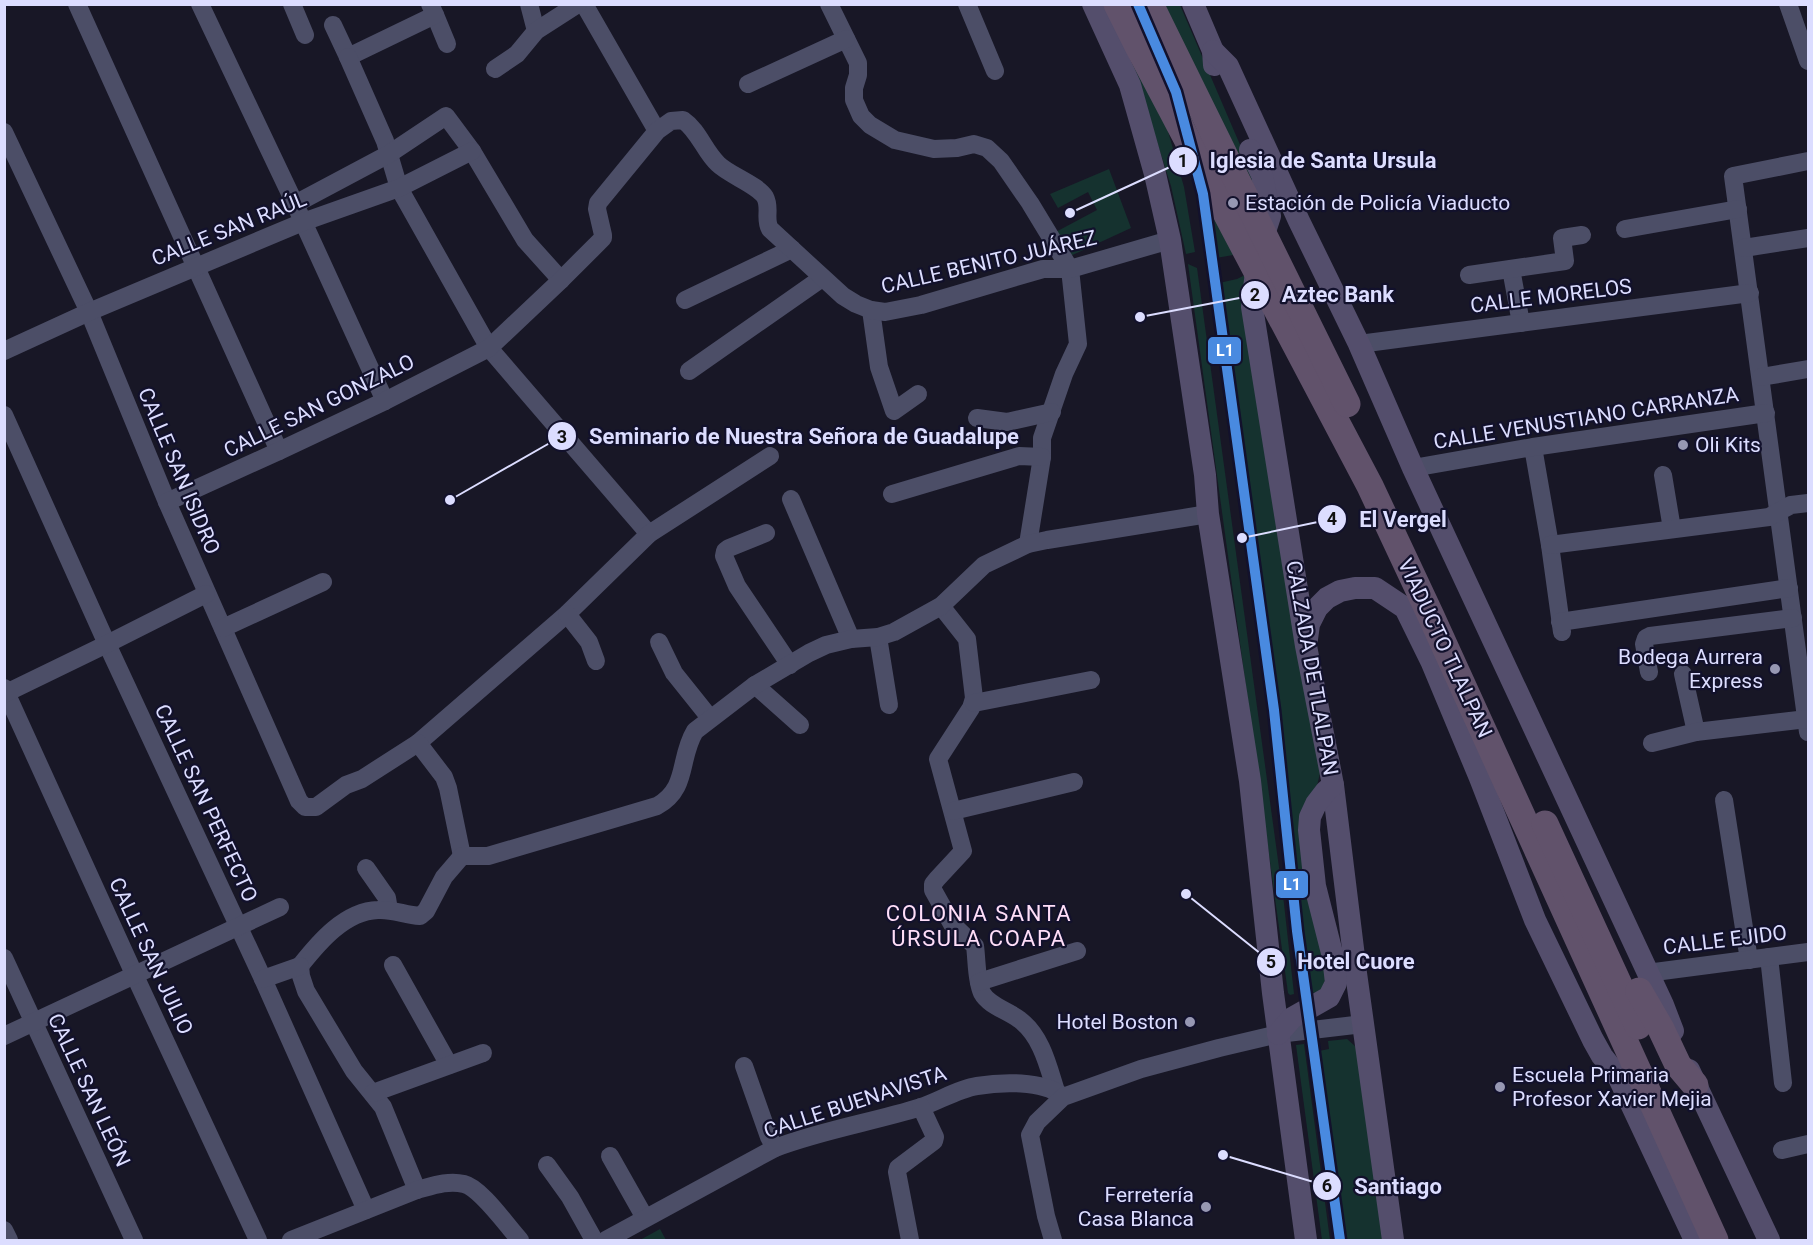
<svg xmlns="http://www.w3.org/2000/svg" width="1813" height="1245" font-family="Roboto,sans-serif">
  <rect width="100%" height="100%" fill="#181726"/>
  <g fill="#15322f">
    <path d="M 1160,5 L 1180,5 L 1256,182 L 1245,253 L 1216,258 C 1209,204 1196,152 1182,100 C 1173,68 1167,36 1160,5 Z"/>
    <path d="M 1132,63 L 1153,79 L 1184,187 L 1195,252 L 1186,254 L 1171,186 Z"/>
    <path d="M 1109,169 L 1131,228 L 1066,258 L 1052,234 L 1097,210 L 1088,192 L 1058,208 L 1050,194 Z"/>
    <path d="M 1188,264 L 1197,268 L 1284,904 L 1294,994 L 1290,995 L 1288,993 Z"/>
    <path d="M 1249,273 L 1321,769 L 1316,790 L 1330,965 L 1321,992 L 1310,993 L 1290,845 L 1282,745 L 1275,692 L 1219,283 L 1237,279 Z"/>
    <path d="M 1347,1039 L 1356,1047 L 1385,1240 L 1344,1240 L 1319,1051 L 1329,1049 L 1328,1041 Z"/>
    <path d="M 1304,1044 L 1330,1240 L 1322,1240 L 1296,1045 Z"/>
    <path d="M 660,1229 L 666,1240 L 640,1240 Z"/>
  </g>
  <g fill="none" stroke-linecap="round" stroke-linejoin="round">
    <g stroke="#4c4e67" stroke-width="18">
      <path d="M 77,4 L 279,451"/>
      <path d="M 200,4 L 295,204 L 385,401"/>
      <path d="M 292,4 L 305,35"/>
      <path d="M 529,4 L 536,31"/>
      <path d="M 584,4 L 657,131"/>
      <path d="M 829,4 L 858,63 L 858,75 L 854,88 L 854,100 L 861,116 L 870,125 L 895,140 L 934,149 L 957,148 L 974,144 L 987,148 L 1001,161 L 1030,203 L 1070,269 L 1078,344 L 1064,374 L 1042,438 L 1042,457 L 1028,544"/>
      <path d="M 967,4 L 995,71"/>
      <path d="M 1788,4 L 1808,61"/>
      <path d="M 435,15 L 447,44"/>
      <path d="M 333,25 L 348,57 L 435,15 L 430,4"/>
      <path d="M 348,57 L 385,141 L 399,188 L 489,348 L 649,534"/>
      <path d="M 495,69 L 517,54 L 536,31 L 578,4"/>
      <path d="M 748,84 L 846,39"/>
      <path d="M 4,132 L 89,312 L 167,502 L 299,801 L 305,807 L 316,807 L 346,785 L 362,779 L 418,743 L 567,614 L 649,534 L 770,456"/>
      <path d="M 1808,161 L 1733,176 L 1808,732"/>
      <path d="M 295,204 L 389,154 L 446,116 L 472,151 L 525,240 L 561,280"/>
      <path d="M 1625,229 L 1738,209"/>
      <path d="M 1744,248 L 1808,238"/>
      <path d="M 1511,269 L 1521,323"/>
      <path d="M 1469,275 L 1565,261 L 1562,238 L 1582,235"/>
      <path d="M 685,300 L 792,249"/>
      <path d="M 871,310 L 879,367 L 894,411 L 918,394"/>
      <path d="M 1359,344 L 1750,293"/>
      <path d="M 4,351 L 89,312 L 303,222 L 399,188 L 472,151"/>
      <path d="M 689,371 L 822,278"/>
      <path d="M 1761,377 L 1808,369"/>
      <path d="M 4,415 L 107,644 L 263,979 L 366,1210"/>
      <path d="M 977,418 L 1007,422 L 1052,412"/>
      <path d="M 1533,447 L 1550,545 L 1562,632"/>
      <path d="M 1413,468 L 1533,447 L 1766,413"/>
      <path d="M 1663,475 L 1672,529"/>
      <path d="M 892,494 L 1019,456 L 1042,457"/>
      <path d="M 791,499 L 851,639"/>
      <path d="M 167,502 L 279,451 L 385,401 L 489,348 L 561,280 L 603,238 L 603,235 L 597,209 L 598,203 L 657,131 L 671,121 L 683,120 C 699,131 704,151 718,164 C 729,175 758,185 765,197 C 771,208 764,219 770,229 L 843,296 L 856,304 L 871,310 L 885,312 L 921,305 L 1043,269 L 1070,269 L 1170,240"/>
      <path d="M 766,533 L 729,548 L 725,551 L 724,556 L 737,586 L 790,665"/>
      <path d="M 1550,545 L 1769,517 L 1791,505 L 1808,503"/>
      <path d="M 941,606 L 967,639 L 974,698 L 971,708 L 938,759 L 963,851 L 937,879 L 933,884 L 933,890 L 952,924 L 975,946 C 977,960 976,980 982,993 C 989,1006 1009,1011 1020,1020 C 1042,1037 1048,1066 1056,1091"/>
      <path d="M 567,614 L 589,642 L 596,661"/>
      <path d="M 1560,622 L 1789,588"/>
      <path d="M 223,628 L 323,582"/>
      <path d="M 878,637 L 889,705"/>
      <path d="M 659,642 L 674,673 L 710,718"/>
      <path d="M 1649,672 L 1644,644 L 1646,638 L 1650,636 L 1793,618"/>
      <path d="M 1683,674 L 1696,732"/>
      <path d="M 755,685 L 800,725"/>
      <path d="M 4,688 L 135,976 L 258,1240"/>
      <path d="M 4,694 L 107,644 L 206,594"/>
      <path d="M 974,703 L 1091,680"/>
      <path d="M 418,743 L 444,777 L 448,788 L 462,856"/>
      <path d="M 1652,743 L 1696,732 L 1807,719"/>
      <path d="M 1724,800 L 1749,960"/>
      <path d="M 953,811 L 1074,782"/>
      <path d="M 366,868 L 387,898 L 389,910"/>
      <path d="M 1769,957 L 1783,1083"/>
      <path d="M 4,958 L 134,1240"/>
      <path d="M 393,965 L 449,1065"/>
      <path d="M 300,966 C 319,942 345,911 378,910 C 392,909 405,915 420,916 L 426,911 L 444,877 L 462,856 L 488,856 L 657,806 C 689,788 678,759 695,731 L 755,685 L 809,653 L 826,645 L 851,639 L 878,637 L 894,632 L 941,606 L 984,565 L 1028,544 L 1047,540 L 1208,514"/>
      <path d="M 300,966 L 301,976 L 306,991 L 354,1071 L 383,1107 L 417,1190"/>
      <path d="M 1647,973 L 1808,952"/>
      <path d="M 263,979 L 300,966"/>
      <path d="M 979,982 L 1077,951"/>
      <path d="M 4,1036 L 280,907"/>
      <path d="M 744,1066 L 769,1137 L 775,1148"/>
      <path d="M 373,1093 L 483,1053"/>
      <path d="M 1782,1150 L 1808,1144"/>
      <path d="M 610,1156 L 645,1218"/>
      <path d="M 547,1165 L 570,1197 L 594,1240"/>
      <path d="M 4,1230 L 9,1240"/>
      <path d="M 291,1240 L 417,1190 C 432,1186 448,1180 464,1184 C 481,1188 507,1226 520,1240"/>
      <path d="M 606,1240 L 775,1148 C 822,1130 873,1122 921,1107 C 939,1101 958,1089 977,1086 C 1000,1082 1043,1080 1062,1096"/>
      <path d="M 910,1240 L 897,1172 L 898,1168 L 934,1141 L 935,1137 L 921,1107"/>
      <path d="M 1053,1240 L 1046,1216 L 1030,1135 L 1037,1122 L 1063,1097 L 1141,1069 L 1219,1048 L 1278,1034 L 1363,1024"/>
    </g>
    <g stroke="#544e6c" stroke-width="22">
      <path d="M 1093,4 L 1130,85 L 1155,174 L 1170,240 L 1205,475 L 1208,514 L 1250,781 L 1273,993 L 1306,1240"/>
      <path d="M 1193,4 L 1213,51 L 1214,65"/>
      <path d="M 1213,51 L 1228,66 L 1299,221 L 1359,344 L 1413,468 L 1663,1005 L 1673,1031"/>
      <path d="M 1250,150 L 1262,175 L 1270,216 L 1258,253 L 1252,307 L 1306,646 L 1333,785 L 1356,973 L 1393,1240"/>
      <path d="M 1307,639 L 1309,624 L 1317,608 L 1327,598 L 1340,591 L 1355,588 L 1375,588 L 1405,608 L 1432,663 L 1480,778 L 1535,920 L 1593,1040 L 1602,1056 L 1618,1076 L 1695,1240"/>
      <path d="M 1278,1034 L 1292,1018 L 1329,997 L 1336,983 L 1333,957 L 1315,886 L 1309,830 L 1310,817 L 1316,804 L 1326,791 L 1333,785"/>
      <path d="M 1689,1070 L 1769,1240"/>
    </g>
    <g stroke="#61526b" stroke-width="27">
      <path d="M 1117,4 L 1140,50 L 1370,486 L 1431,616 L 1715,1240"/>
      <path d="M 1150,4 L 1347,404"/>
      <path d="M 1545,824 L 1638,1026"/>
      <path d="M 1639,991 L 1661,1029 L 1678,1065 L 1695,1085"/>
    </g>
    <g stroke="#12112c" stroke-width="15">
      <path id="rail-1" d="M 1138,4 L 1176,92 L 1203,194 L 1274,710 L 1297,931 L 1340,1240"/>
    </g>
    <use href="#rail-1" stroke="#498ae0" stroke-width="10"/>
  </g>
  <g fill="#9798b3" stroke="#12112c" stroke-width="2">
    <circle cx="1233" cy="203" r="6"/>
    <circle cx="1683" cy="445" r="6"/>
    <circle cx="1775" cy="669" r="6"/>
    <circle cx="1190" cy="1022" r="6"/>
    <circle cx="1500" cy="1087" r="6"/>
    <circle cx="1206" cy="1207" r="6"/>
  </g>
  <g text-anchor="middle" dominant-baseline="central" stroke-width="4.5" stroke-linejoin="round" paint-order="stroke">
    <g font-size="21" fill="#dcddff" stroke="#12112c" text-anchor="start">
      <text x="1245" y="203">Estación de Policía Viaducto</text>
      <text x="1695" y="445">Oli Kits</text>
      <text x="1763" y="657" text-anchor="end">Bodega Aurrera<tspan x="1763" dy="24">Express</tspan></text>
      <text x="1178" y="1022" text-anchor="end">Hotel Boston</text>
      <text x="1512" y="1075">Escuela Primaria<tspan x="1512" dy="24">Profesor Xavier Mejia</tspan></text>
      <text x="1194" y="1195" text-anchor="end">Ferretería<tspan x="1194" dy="24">Casa Blanca</tspan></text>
    </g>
    <g font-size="21" fill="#dcddff" stroke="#12112c">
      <text transform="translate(229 229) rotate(-22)">CALLE SAN RAÚL</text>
      <text transform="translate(989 262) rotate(-13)">CALLE BENITO JUÁREZ</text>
      <text transform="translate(1551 296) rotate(-7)">CALLE MORELOS</text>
      <text transform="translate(319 406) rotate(-26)">CALLE SAN GONZALO</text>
      <text transform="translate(1586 418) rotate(-9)">CALLE VENUSTIANO CARRANZA</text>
      <text transform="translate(179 471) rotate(67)">CALLE SAN ISIDRO</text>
      <text transform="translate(1445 648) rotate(65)">VIADUCTO TLALPAN</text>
      <text transform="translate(1312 668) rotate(80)">CALZADA DE TLALPAN</text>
      <text transform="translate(206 803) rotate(65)">CALLE SAN PERFECTO</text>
      <text transform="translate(1725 940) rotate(-7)">CALLE EJIDO</text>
      <text transform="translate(151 956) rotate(65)">CALLE SAN JULIO</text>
      <text transform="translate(89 1090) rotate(65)">CALLE SAN LEÓN</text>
      <text transform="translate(855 1102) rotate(-18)">CALLE BUENAVISTA</text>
    </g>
    <g font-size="22" letter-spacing="1.5" fill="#ffdef8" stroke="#12112c">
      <text x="979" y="913">COLONIA SANTA<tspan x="979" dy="25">ÚRSULA COAPA</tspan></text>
    </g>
  </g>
  <path fill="none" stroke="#dcddff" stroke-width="2" d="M1070 213L1183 161M1140 317L1255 295M450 500L562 436M1242 538L1332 519M1186 894L1271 962M1223 1155L1327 1186"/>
  <g fill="#dcddff" stroke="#12112c" stroke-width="2">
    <circle cx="1070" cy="213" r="6"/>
    <circle cx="1140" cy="317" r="6"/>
    <circle cx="450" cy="500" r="6"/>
    <circle cx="1242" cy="538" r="6"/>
    <circle cx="1186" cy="894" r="6"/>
    <circle cx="1223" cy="1155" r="6"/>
    <circle cx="1183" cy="161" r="15"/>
    <circle cx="1255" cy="295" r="15"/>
    <circle cx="562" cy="436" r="15"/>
    <circle cx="1332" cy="519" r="15"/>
    <circle cx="1271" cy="962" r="15"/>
    <circle cx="1327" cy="1186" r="15"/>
  </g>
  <g font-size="18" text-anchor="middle" font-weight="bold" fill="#111">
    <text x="1183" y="167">1</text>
    <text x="1255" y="301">2</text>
    <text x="562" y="443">3</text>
    <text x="1332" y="525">4</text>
    <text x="1271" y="968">5</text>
    <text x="1327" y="1192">6</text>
  </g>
  <g font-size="22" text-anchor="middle" font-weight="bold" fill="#dcddff" stroke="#12112c" stroke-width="4.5" stroke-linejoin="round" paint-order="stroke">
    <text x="1323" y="168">Iglesia de Santa Ursula</text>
    <text x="1338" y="302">Aztec Bank</text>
    <text x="804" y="444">Seminario de Nuestra Señora de Guadalupe</text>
    <text x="1403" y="527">El Vergel</text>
    <text x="1356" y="969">Hotel Cuore</text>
    <text x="1398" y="1194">Santiago</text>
  </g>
  <g stroke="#12112c" stroke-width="2">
    <rect x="1207" y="336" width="35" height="29" rx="6" fill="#498ae0"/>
    <rect x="1275" y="870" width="34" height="29" rx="6" fill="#498ae0"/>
  </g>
  <g font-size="16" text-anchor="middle" font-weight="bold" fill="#fff">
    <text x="1225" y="356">L1</text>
    <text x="1292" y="890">L1</text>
  </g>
  <rect width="1813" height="1245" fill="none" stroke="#dcddff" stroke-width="12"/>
</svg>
